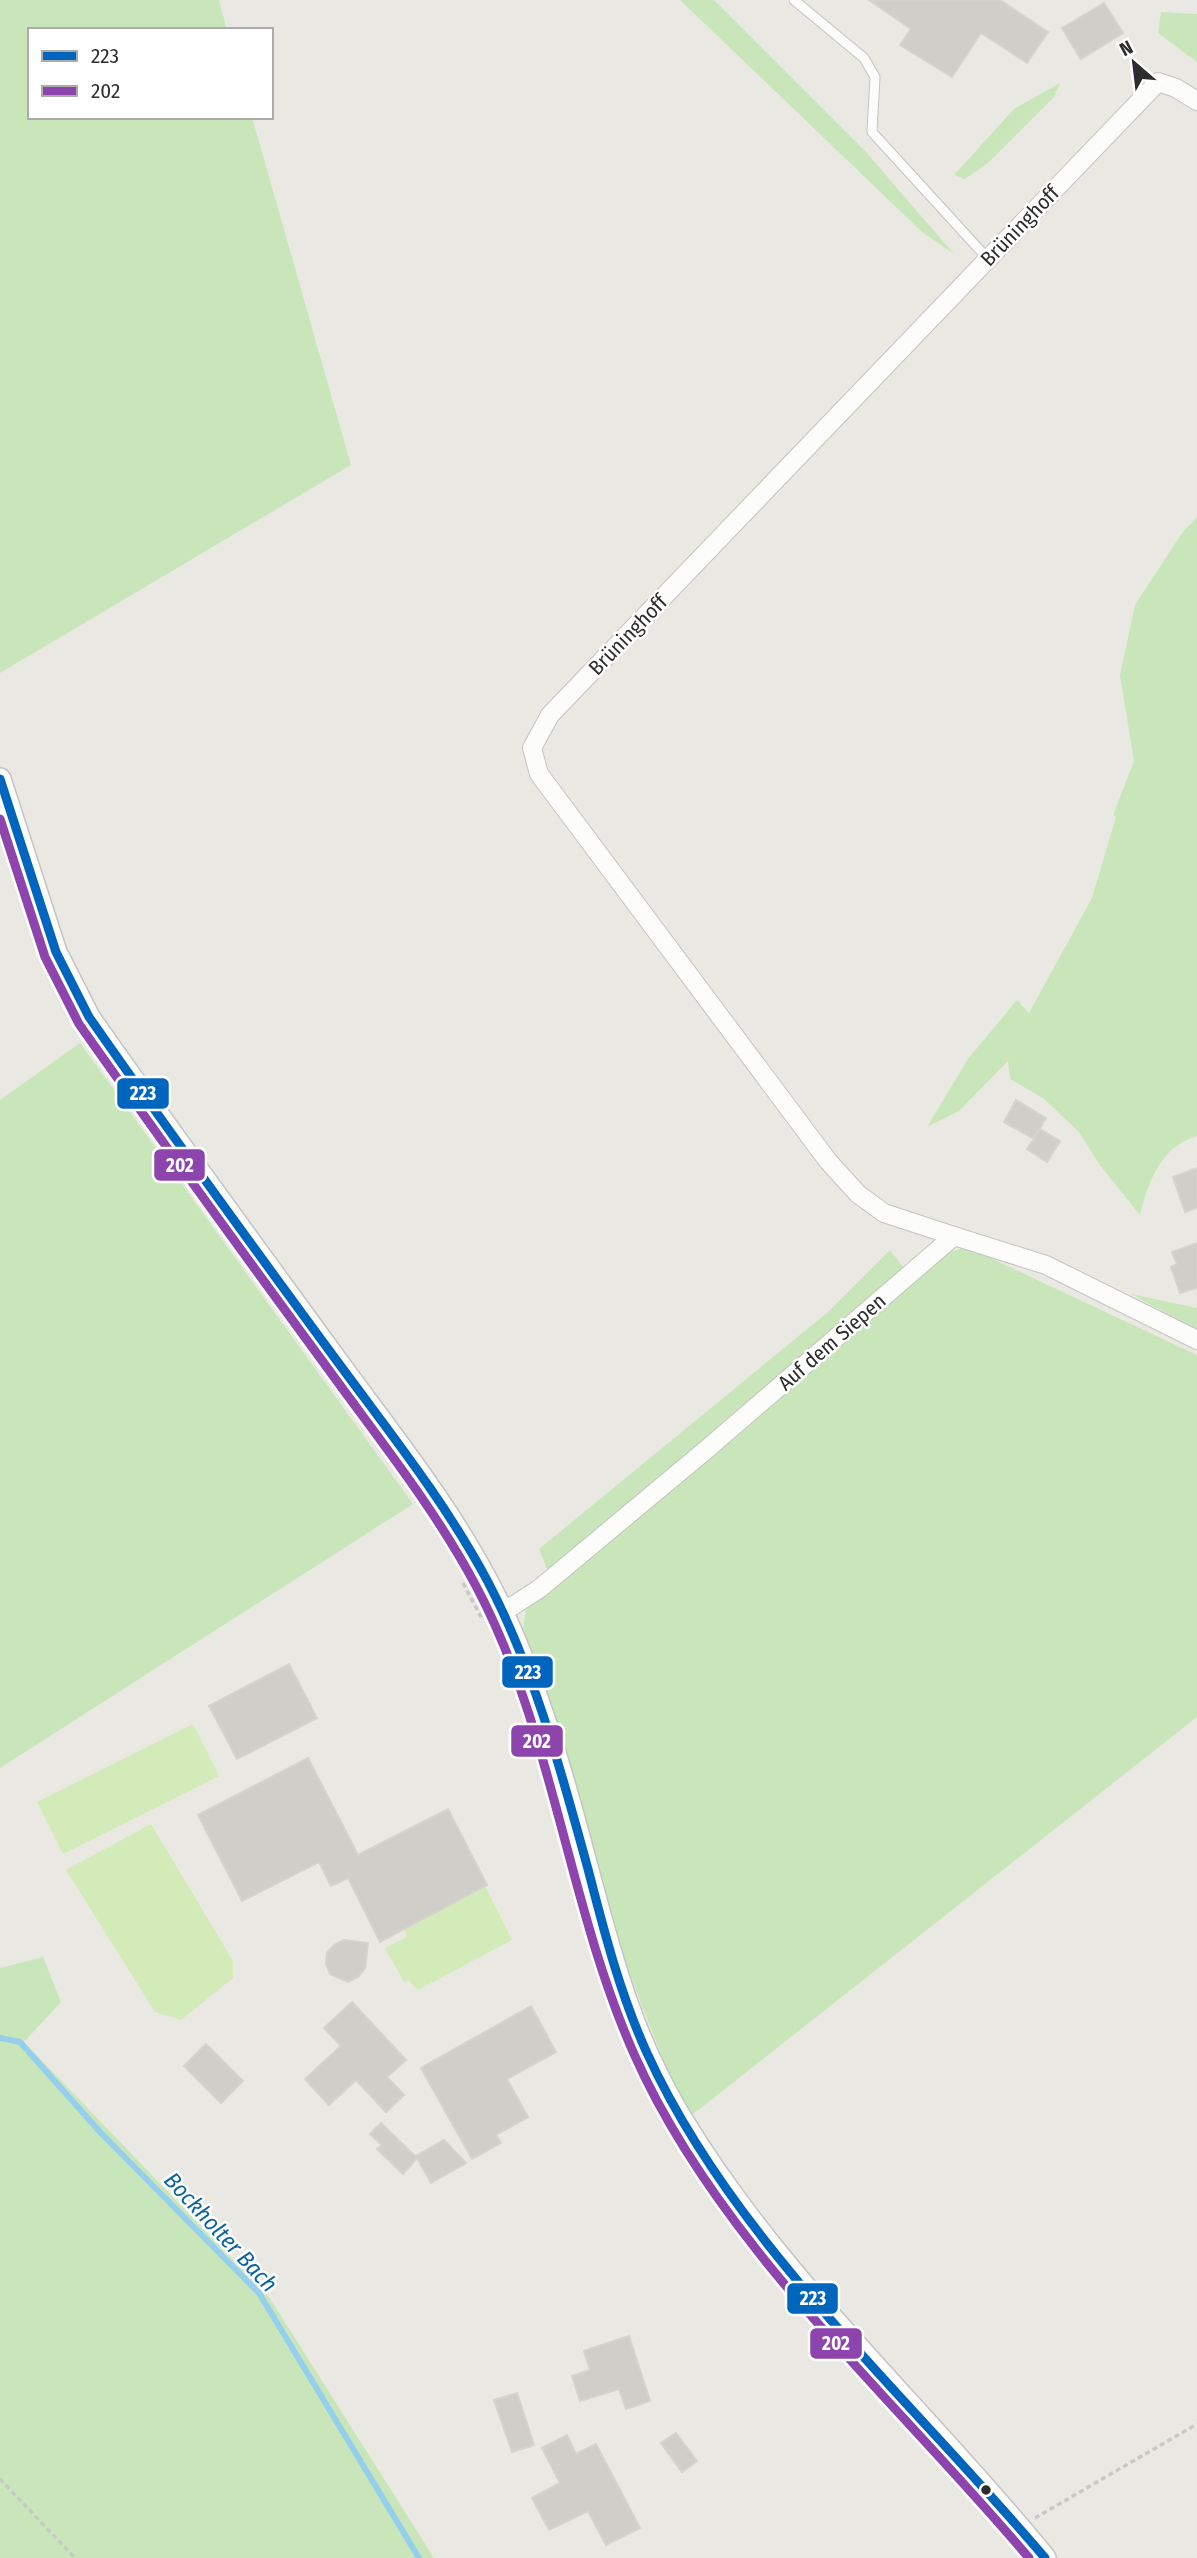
<svg xmlns="http://www.w3.org/2000/svg" width="1197" height="2558" font-family="'Fira Sans Condensed',sans-serif">
  <rect width="100%" height="100%" fill="#eae8e2"/>
  <g fill="#c9e6bb">
    <path d="M 0,0 L 219,0 L 227,30 L 30,30 L 30,117 L 252,117 L 351,465 L 0,673 Z"/>
    <path d="M 680,0 L 714,0 L 865,151 L 954,254 L 922,232 Z"/>
    <path d="M 1161,12 L 1197,14 L 1197,62 L 1158,33 Z"/>
    <path d="M 1060,83 L 1054,97 L 988,163 L 965,179 L 954,175 L 1014,109 Z"/>
    <path d="M 1197,517 L 1197,1136 C 1161,1146 1148,1182 1140,1215 L 1099,1164 L 1079,1132 L 1043,1098 L 1010,1079 L 1008,1061 L 959,1111 L 927,1127 L 968,1059 L 1017,1000 L 1029,1013 L 1092,898 L 1116,817 L 1113,815 L 1134,761 L 1120,675 L 1135,605 L 1182,533 Z"/>
    <path d="M 80,1043 L 413,1504 L 0,1768 L 0,1100 Z"/>
    <path d="M 967,1247 L 1197,1355 L 1197,1717 L 692,2115 L 666,2067 L 620,1949 L 561,1733 L 523,1628 L 526,1609 L 554,1586 L 539,1549 L 828,1312 L 890,1250 L 914,1281 L 942,1254 Z"/>
    <path d="M 1131,1294 L 1197,1308 L 1197,1330 Z"/>
    <path d="M 43,1957 L 61,2002 L 24,2042 L 269,2297 L 434,2558 L 0,2558 L 0,1968 Z"/>
  </g>
  <g fill="#d3ebb9">
    <path d="M 193,1724 L 219,1776 L 63,1854 L 37,1802 Z"/>
    <path d="M 151,1824 L 233,1961 L 233,1978 L 181,2020 L 155,2012 L 66,1870 Z"/>
    <path d="M 485,1886 L 512,1940 L 418,1990 L 408,1980 L 404,1982 L 385,1948 L 407,1937 L 404,1929 Z"/>
  </g>
  <g fill="none" stroke-linecap="round" stroke-linejoin="round">
    <path stroke="#95cfec" stroke-width="6" d="M 0,2038 L 20,2042 L 100,2132 L 259,2293 L 419,2558"/>
  </g>
  <g fill="#cfcec9" stroke="#d5d3ce" stroke-width="2">
    <path d="M 869,0 L 1000,0 L 1048,32 L 1027,63 L 981,33 L 952,77 L 900,45 L 911,29 Z"/>
    <path d="M 1104,3 L 1123,33 L 1081,59 L 1062,28 Z"/>
    <path d="M 1016,1100 L 1046,1118 L 1034,1138 L 1040,1129 L 1060,1141 L 1047,1162 L 1027,1149 L 1034,1139 L 1004,1122 Z"/>
    <path d="M 1197,1168 L 1197,1208 L 1185,1212 L 1173,1177 Z"/>
    <path d="M 1197,1243 L 1197,1288 L 1180,1293 L 1171,1267 L 1177,1264 L 1172,1252 Z"/>
    <path d="M 289,1664 L 317,1718 L 237,1759 L 209,1706 Z"/>
    <path d="M 308,1758 L 358,1855 L 448,1809 L 487,1885 L 380,1942 L 348,1878 L 331,1886 L 319,1862 L 242,1901 L 198,1815 Z"/>
    <path d="M 344,1940 L 368,1943 L 365,1968 L 358,1977 L 348,1982 L 330,1974 L 326,1964 L 327,1953 L 334,1945 Z"/>
    <path d="M 352,2002 L 406,2060 L 387,2077 L 404,2095 L 386,2112 L 356,2080 L 329,2105 L 305,2079 L 341,2046 L 324,2028 Z"/>
    <path d="M 531,2006 L 556,2052 L 507,2079 L 528,2117 L 496,2135 L 501,2143 L 472,2159 L 421,2068 Z"/>
    <path d="M 206,2044 L 243,2081 L 221,2103 L 184,2066 Z"/>
    <path d="M 381,2123 L 417,2158 L 403,2174 L 377,2149 L 382,2145 L 370,2134 Z"/>
    <path d="M 444,2140 L 466,2163 L 431,2183 L 416,2156 Z"/>
    <path d="M 629,2336 L 650,2401 L 626,2409 L 619,2389 L 580,2401 L 572,2376 L 590,2370 L 584,2351 Z"/>
    <path d="M 517,2393 L 534,2445 L 512,2452 L 494,2400 Z"/>
    <path d="M 676,2433 L 697,2461 L 682,2472 L 661,2443 Z"/>
    <path d="M 567,2435 L 576,2454 L 596,2444 L 640,2528 L 606,2545 L 588,2511 L 549,2530 L 532,2498 L 560,2483 L 542,2448 Z"/>
  </g>
  <g fill="none" stroke-linecap="round" stroke-linejoin="round">
    <g stroke="#c4c4c3" stroke-width="11">
      <path id="service" d="M 794,0 L 864,58 L 875,77 L 872,132 L 988,259"/>
    </g>
    <g stroke="#c4c4c3" stroke-width="20">
      <g id="minor">
        <path d="M 954,1236 L 884,1213 L 858,1194 L 828,1161 L 539,774 L 532,748 L 550,715 L 1158,82 L 1176,88 L 1197,101"/>
        <path d="M 503,1612 L 539,1589 L 707,1449 L 954,1236 L 1046,1265 L 1197,1340"/>
      </g>
    </g>
    <g stroke="#c4c4c3" stroke-width="24">
      <path id="tertiary" d="M 0,779 L 56,952 L 89,1017 C 170,1133 254,1247 337,1361 C 397,1443 462,1523 504,1615 C 536,1685 558,1759 578,1833 C 606,1935 625,2026 681,2118 C 780,2282 925,2410 1045,2558"/>
    </g>
    <g stroke="#c8c8c8" stroke-width="3.5" stroke-dasharray="5 3.5" stroke-linecap="butt">
      <path d="M 463,1583 L 482,1619"/>
      <path d="M 0,2479 L 75,2558"/>
      <path d="M 1035,2518 L 1197,2424"/>
    </g>
    <use href="#service" stroke="#fcfcfb" stroke-width="9"/>
    <use href="#minor" stroke="#fcfcfb" stroke-width="18"/>
    <use href="#tertiary" stroke="#fcfcfb" stroke-width="21"/>
    <g stroke="#fff" stroke-width="14">
      <path id="bus-1" d="M 0,779 L 56,952 L 89,1017 C 170,1133 253,1247 337,1361 C 390,1433 446,1503 488,1582 C 535,1672 561,1771 588,1869 C 604,1931 620,1994 647,2053 C 733,2242 912,2400 1045,2558"/>
    </g>
    <g stroke="#fff" stroke-width="14">
      <path id="bus-2" d="M 0,819 L 45,957 L 79,1024 C 160,1139 243,1253 326,1366 C 378,1438 434,1507 476,1586 C 554,1733 567,1903 634,2054 C 718,2244 897,2401 1029,2558"/>
    </g>
    <use href="#bus-1" stroke="#0065bd" stroke-width="9"/>
    <use href="#bus-2" stroke="#8e44ad" stroke-width="9"/>
  </g>
  <circle fill="#2d2d2d" stroke="#fff" stroke-width="2.5" cx="986" cy="2490" r="6"/>
  <g text-anchor="middle" dominant-baseline="central" stroke-width="5" stroke-linejoin="round" paint-order="stroke">
    <g font-size="21" fill="#2d2d2d" stroke="#fff">
      <text transform="translate(1020 226) rotate(-46)">Brüninghoff</text>
      <text transform="translate(628 635) rotate(-46)">Brüninghoff</text>
      <text transform="translate(832 1342) rotate(-41)">Auf dem Siepen</text>
    </g>
    <g font-size="23" font-style="italic" fill="#0b62a2" stroke="#fff">
      <text transform="translate(221 2232) rotate(47)">Bockholter Bach</text>
    </g>
  </g>
  <g stroke="#fff" stroke-width="2.5">
    <rect x="116" y="1077" width="54" height="33" rx="7" fill="#0065bd"/>
    <rect x="153" y="1148" width="53" height="34" rx="7" fill="#8e44ad"/>
    <rect x="501" y="1655" width="53" height="34" rx="7" fill="#0065bd"/>
    <rect x="510" y="1724" width="54" height="34" rx="7" fill="#8e44ad"/>
    <rect x="786" y="2282" width="53" height="33" rx="7" fill="#0065bd"/>
    <rect x="809" y="2327" width="54" height="33" rx="7" fill="#8e44ad"/>
  </g>
  <g font-size="19" text-anchor="middle" font-weight="bold" fill="#fff">
    <text x="143" y="1100">223</text>
    <text x="180" y="1172">202</text>
    <text x="528" y="1679">223</text>
    <text x="537" y="1748">202</text>
    <text x="813" y="2305">223</text>
    <text x="836" y="2350">202</text>
  </g>
  <rect x="28" y="28" width="245" height="91" fill="#ffffff" stroke="#ababab" stroke-width="2"/>
  <rect x="42" y="51" width="35" height="10" fill="#0065bd" stroke="#ababab" stroke-width="2"/>
  <text x="91" y="63" font-size="21" fill="#2d2d2d">223</text>
  <rect x="42" y="86" width="35" height="10" fill="#8e44ad" stroke="#ababab" stroke-width="2"/>
  <text x="91" y="98" font-size="21" fill="#2d2d2d">202</text>
  <g transform="translate(1134 63) rotate(332)" stroke="#ffffff" stroke-width="5" paint-order="stroke">
  <path d="M0-5L12 26L0 18L-12 26Z" fill="#2d2d2d"/>
  <text y="-10" font-size="19" font-weight="bold" text-anchor="middle" fill="#2d2d2d">N</text>
  </g>
</svg>
